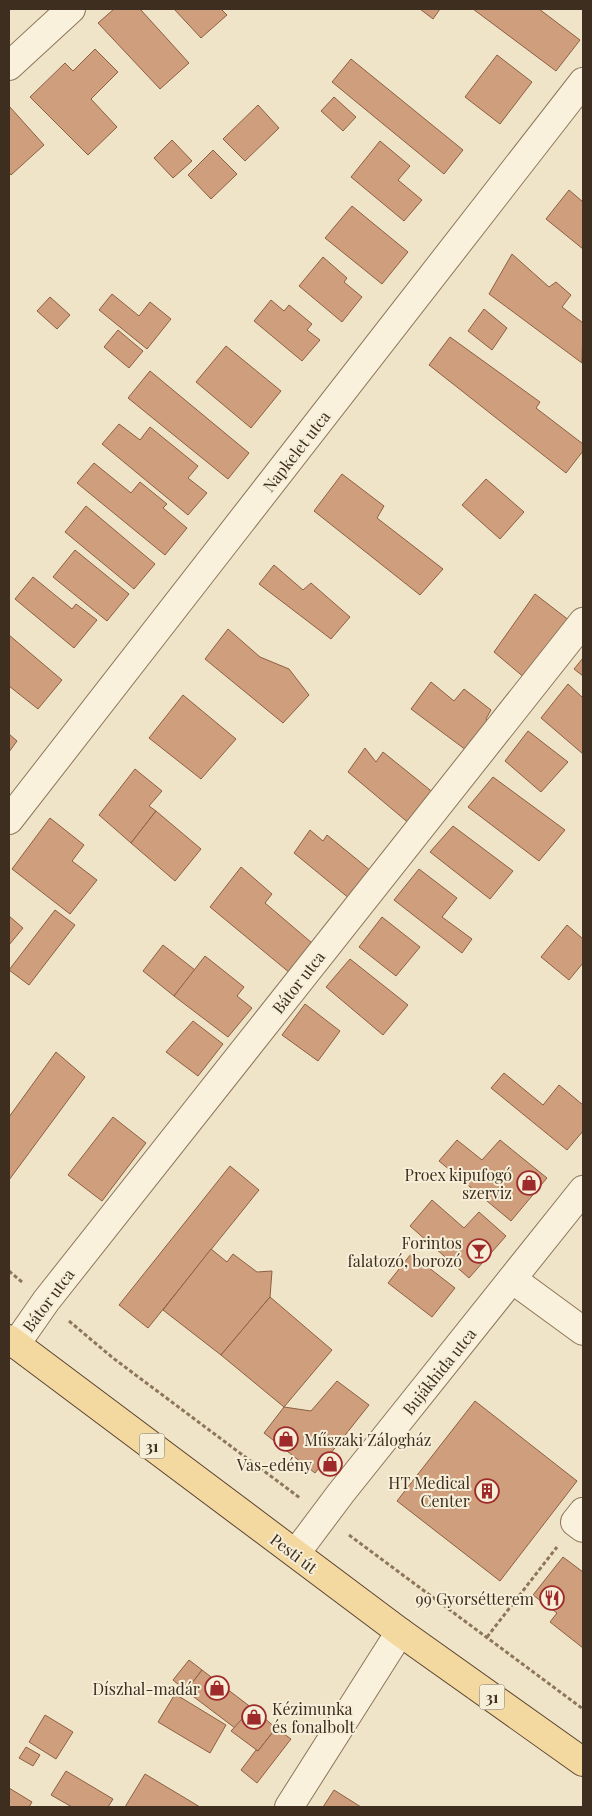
<svg xmlns="http://www.w3.org/2000/svg" width="592" height="1816" font-family="'Playfair Display',serif">
  <rect width="100%" height="100%" fill="#f0e4c8"/>
  <g fill="#cf9f7d" stroke="#8d5f41">
    <path d="M 114,9 L 140,9 L 189,63 L 160,89 L 98,23 Z"/>
    <path d="M 174,9 L 221,9 L 227,15 L 201,38 Z"/>
    <path d="M 420,9 L 440,9 L 433,19 Z"/>
    <path d="M 473,9 L 539,9 L 580,40 L 556,71 Z"/>
    <path d="M 95,49 L 118,72 L 91,99 L 117,127 L 88,155 L 30,97 L 65,63 L 73,71 Z"/>
    <path d="M 497,55 L 532,82 L 500,124 L 465,97 Z"/>
    <path d="M 351,59 L 463,150 L 444,174 L 332,82 Z"/>
    <path d="M 334,97 L 356,117 L 343,131 L 321,111 Z"/>
    <path d="M 258,105 L 279,128 L 245,161 L 223,139 Z"/>
    <path d="M 9,106 L 44,145 L 11,175 L 9,172 Z"/>
    <path d="M 172,140 L 192,161 L 173,178 L 154,158 Z"/>
    <path d="M 380,141 L 410,166 L 398,180 L 422,200 L 404,221 L 351,177 Z"/>
    <path d="M 213,150 L 237,174 L 211,199 L 188,175 Z"/>
    <path d="M 569,190 L 583,202 L 583,249 L 546,219 Z"/>
    <path d="M 352,206 L 408,252 L 382,284 L 325,238 Z"/>
    <path d="M 512,254 L 549,287 L 556,282 L 571,295 L 562,307 L 583,323 L 582,363 L 489,294 Z"/>
    <path d="M 323,257 L 347,278 L 344,282 L 362,297 L 342,322 L 299,286 Z"/>
    <path d="M 112,294 L 139,316 L 150,302 L 171,319 L 147,349 L 99,310 Z"/>
    <path d="M 50,297 L 70,315 L 57,329 L 37,311 Z"/>
    <path d="M 271,300 L 284,311 L 289,305 L 312,324 L 307,330 L 320,340 L 302,361 L 254,321 Z"/>
    <path d="M 484,309 L 507,328 L 492,350 L 468,331 Z"/>
    <path d="M 118,330 L 143,351 L 129,368 L 104,347 Z"/>
    <path d="M 450,337 L 540,402 L 536,408 L 583,444 L 583,451 L 566,473 L 429,365 Z"/>
    <path d="M 226,346 L 281,391 L 251,428 L 196,382 Z"/>
    <path d="M 150,371 L 249,453 L 228,479 L 128,398 Z"/>
    <path d="M 119,424 L 140,440 L 150,427 L 198,466 L 188,478 L 207,493 L 188,515 L 102,444 Z"/>
    <path d="M 94,463 L 131,493 L 140,482 L 167,504 L 163,508 L 187,528 L 165,555 L 77,483 Z"/>
    <path d="M 342,474 L 384,506 L 377,518 L 443,569 L 420,595 L 314,511 Z"/>
    <path d="M 486,479 L 524,512 L 500,539 L 462,505 Z"/>
    <path d="M 86,506 L 155,564 L 134,589 L 65,532 Z"/>
    <path d="M 75,550 L 129,594 L 107,621 L 53,577 Z"/>
    <path d="M 274,565 L 303,590 L 311,583 L 350,617 L 331,639 L 259,584 Z"/>
    <path d="M 33,577 L 72,609 L 76,604 L 97,620 L 74,648 L 15,599 Z"/>
    <path d="M 535,594 L 570,621 L 526,679 L 494,652 Z"/>
    <path d="M 228,629 L 260,657 L 289,669 L 309,695 L 283,723 L 205,659 Z"/>
    <path d="M 9,635 L 62,680 L 38,709 L 9,686 Z"/>
    <path d="M 583,658 L 583,676 L 574,669 Z"/>
    <path d="M 431,682 L 454,701 L 464,689 L 491,710 L 486,719 L 490,725 L 470,753 L 411,709 Z"/>
    <path d="M 568,684 L 583,698 L 583,754 L 541,718 Z"/>
    <path d="M 183,695 L 236,739 L 201,779 L 149,738 Z"/>
    <path d="M 528,731 L 568,762 L 541,792 L 505,761 Z"/>
    <path d="M 9,734 L 17,741 L 9,752 Z"/>
    <path d="M 365,748 L 376,762 L 383,752 L 435,794 L 411,825 L 348,772 Z"/>
    <path d="M 135,769 L 162,791 L 149,806 L 156,811 L 131,843 L 99,815 Z"/>
    <path d="M 493,777 L 565,830 L 539,861 L 468,807 Z"/>
    <path d="M 156,811 L 201,849 L 175,881 L 131,843 Z"/>
    <path d="M 50,818 L 84,845 L 72,861 L 97,880 L 70,914 L 12,869 Z"/>
    <path d="M 453,826 L 513,871 L 490,899 L 430,852 Z"/>
    <path d="M 310,830 L 323,841 L 327,835 L 371,871 L 350,899 L 294,853 Z"/>
    <path d="M 241,867 L 272,894 L 265,903 L 312,943 L 290,973 L 210,907 Z"/>
    <path d="M 419,869 L 457,898 L 442,917 L 472,939 L 462,953 L 394,900 Z"/>
    <path d="M 55,910 L 75,925 L 29,985 L 9,970 Z"/>
    <path d="M 9,916 L 23,928 L 9,945 Z"/>
    <path d="M 382,917 L 420,947 L 396,976 L 359,947 Z"/>
    <path d="M 567,925 L 583,939 L 583,963 L 569,980 L 541,957 Z"/>
    <path d="M 163,945 L 195,970 L 174,996 L 143,971 Z"/>
    <path d="M 205,956 L 244,987 L 237,996 L 252,1008 L 228,1037 L 174,996 Z"/>
    <path d="M 350,959 L 408,1005 L 383,1035 L 326,987 Z"/>
    <path d="M 305,1004 L 340,1031 L 318,1061 L 282,1035 Z"/>
    <path d="M 193,1021 L 223,1044 L 198,1076 L 166,1052 Z"/>
    <path d="M 56,1052 L 85,1077 L 9,1180 L 9,1117 Z"/>
    <path d="M 504,1073 L 543,1105 L 559,1085 L 583,1105 L 583,1131 L 567,1150 L 491,1088 Z"/>
    <path d="M 113,1117 L 146,1143 L 102,1201 L 68,1175 Z"/>
    <path d="M 457,1140 L 482,1160 L 500,1140 L 547,1178 L 511,1221 L 439,1161 Z"/>
    <path d="M 230,1166 L 259,1190 L 148,1328 L 119,1305 Z"/>
    <path d="M 432,1200 L 464,1228 L 479,1212 L 506,1236 L 469,1278 L 410,1226 Z"/>
    <path d="M 211,1249 L 227,1262 L 233,1254 L 257,1272 L 272,1271 L 270,1297 L 221,1355 L 163,1310 Z"/>
    <path d="M 411,1254 L 455,1288 L 432,1317 L 388,1283 Z"/>
    <path d="M 270,1297 L 332,1350 L 284,1407 L 221,1355 Z"/>
    <path d="M 337,1381 L 369,1405 L 315,1473 L 264,1433 L 284,1407 L 311,1411 Z"/>
    <path d="M 475,1401 L 577,1481 L 500,1581 L 397,1501 Z"/>
    <path d="M 563,1557 L 583,1572 L 583,1648 L 550,1622 L 557,1613 L 533,1595 Z"/>
    <path d="M 189,1660 L 202,1670 L 186,1691 L 173,1680 Z"/>
    <path d="M 202,1670 L 252,1708 L 235,1728 L 186,1691 Z"/>
    <path d="M 175,1694 L 226,1725 L 210,1753 L 158,1722 Z"/>
    <path d="M 252,1708 L 276,1728 L 258,1751 L 231,1731 Z"/>
    <path d="M 45,1715 L 73,1732 L 56,1759 L 29,1742 Z"/>
    <path d="M 276,1728 L 291,1739 L 257,1783 L 241,1770 L 256,1750 L 258,1751 Z"/>
    <path d="M 26,1747 L 40,1755 L 33,1766 L 19,1758 Z"/>
    <path d="M 66,1771 L 113,1799 L 108,1807 L 72,1807 L 51,1795 Z"/>
    <path d="M 145,1774 L 200,1807 L 125,1807 Z"/>
    <path d="M 9,1788 L 32,1802 L 29,1807 L 9,1807 Z"/>
    <path d="M 334,1790 L 361,1807 L 323,1807 Z"/>
  </g>
  <g fill="none" stroke-linecap="round" stroke-linejoin="round">
    <g stroke="#8d765c" stroke-width="30">
      <g id="minor">
        <path d="M 9,66 L 71,9"/>
        <path d="M 9,820 L 583,82"/>
        <path d="M 512,1279 L 583,1331"/>
        <path d="M 16,1344 L 46,1301 L 583,622"/>
        <path d="M 583,1512 L 575,1522 L 583,1528"/>
        <path d="M 296,1553 L 341,1493 L 583,1190"/>
        <path d="M 289,1807 L 400,1632"/>
      </g>
    </g>
    <g stroke="#5b4430" stroke-width="30">
      <path id="primary" d="M 9,1339 L 400,1632 L 583,1762"/>
    </g>
    <g stroke="#8d765c" stroke-width="3" stroke-dasharray="4 2.5" stroke-linecap="butt">
      <path d="M 9,1271 L 22,1282"/>
      <path d="M 69,1321 L 113,1358 L 300,1498"/>
      <path d="M 349,1535 L 583,1709"/>
      <path d="M 487,1637 L 557,1547"/>
    </g>
    <use href="#minor" stroke="#faf1dc" stroke-width="28"/>
    <use href="#primary" stroke="#f3d9a0" stroke-width="28"/>
  </g>
  <defs>
    <g id="shop-ring" transform="scale(1.25)"><circle r="9.5" fill="#f7eed8" stroke="#9e2a2b" stroke-width="1.5"/><path d="M-5-2.5h2.3a2.7 3.5 0 0 1 5.4 0H5L5.5 6h-11ZM-1.5-2.5h3a1.5 2.3 0 0 0-3 0Z" fill="#9e2a2b"/></g>
    <g id="bar-ring" transform="scale(1.25)"><circle r="9.5" fill="#f7eed8" stroke="#9e2a2b" stroke-width="1.5"/><path d="M-6-5H6L.8 .8V4.5H3.5V6h-7V4.5H-.8V.8Z" fill="#9e2a2b"/></g>
    <g id="building-ring" transform="scale(1.25)"><circle r="9.5" fill="#f7eed8" stroke="#9e2a2b" stroke-width="1.5"/><path d="M-4-6H4V6H1V3H-1V6H-4ZM-2.5-4.3h1.7v1.8h-1.7ZM.8-4.3h1.7v1.8H.8ZM-2.5-1h1.7V.8h-1.7ZM.8-1h1.7V.8H.8Z" fill="#9e2a2b"/></g>
    <g id="restaurant-ring" transform="scale(1.25)"><circle r="9.5" fill="#f7eed8" stroke="#9e2a2b" stroke-width="1.5"/><path d="M-5-6h1v4h1v-4h1v4h1v-4h1v5L-1.5 .5V6h-2V.5L-5-1ZM5-6V6H3V1.5H1.5Q1.5-4 5-6Z" fill="#9e2a2b"/></g>
  </defs>
  <g fill-rule="evenodd">
    <use href="#shop-ring" x="529" y="1183"/>
    <use href="#bar-ring" x="479" y="1251"/>
    <use href="#shop-ring" x="286" y="1439"/>
    <use href="#shop-ring" x="330" y="1464"/>
    <use href="#building-ring" x="487" y="1491"/>
    <use href="#restaurant-ring" x="552" y="1598"/>
    <use href="#shop-ring" x="217" y="1688"/>
    <use href="#shop-ring" x="254" y="1717"/>
  </g>
  <g text-anchor="middle" dominant-baseline="central" stroke-width="4" stroke-linejoin="round" paint-order="stroke">
    <g fill="#f7eed8" stroke="#756857" stroke-width="1">
      <rect x="139.5" y="1433.5" width="25" height="25" rx="4"/>
      <rect x="479.5" y="1684.5" width="25" height="25" rx="4"/>
    </g>
    <g font-size="15" font-weight="bold" fill="#3d2e20">
      <text x="152" y="1446">31</text>
      <text x="492" y="1697">31</text>
    </g>
    <g font-size="16" fill="#3d2e20" stroke="#f7eed8">
      <text transform="translate(296 451) rotate(-52)">Napkelet utca</text>
      <text transform="translate(298 982) rotate(-52)">Bátor utca</text>
      <text transform="translate(48 1300) rotate(-53)">Bátor utca</text>
      <text transform="translate(439 1371) rotate(-51)">Bujákhida utca</text>
      <text transform="translate(294 1553) rotate(37)">Pesti út</text>
    </g>
    <g font-size="16" fill="#3d2e20" stroke="#f7eed8" text-anchor="end">
      <text x="512" y="1174">Proex kipufogó<tspan x="512" dy="18">szerviz</tspan></text>
      <text x="462" y="1242">Forintos<tspan x="462" dy="18">falatozó, borozó</tspan></text>
      <text x="304" y="1439" text-anchor="start">Műszaki Zálogház</text>
      <text x="312" y="1464">Vas-edény</text>
      <text x="470" y="1482">HT Medical<tspan x="470" dy="18">Center</tspan></text>
      <text x="534" y="1598">99 Gyorsétterem</text>
      <text x="200" y="1688">Díszhal-madár</text>
      <text x="272" y="1708" text-anchor="start">Kézimunka<tspan x="272" dy="18">és fonalbolt</tspan></text>
    </g>
  </g>
  <rect width="592" height="1816" fill="none" stroke="#3d2e20" stroke-width="20"/>
</svg>
